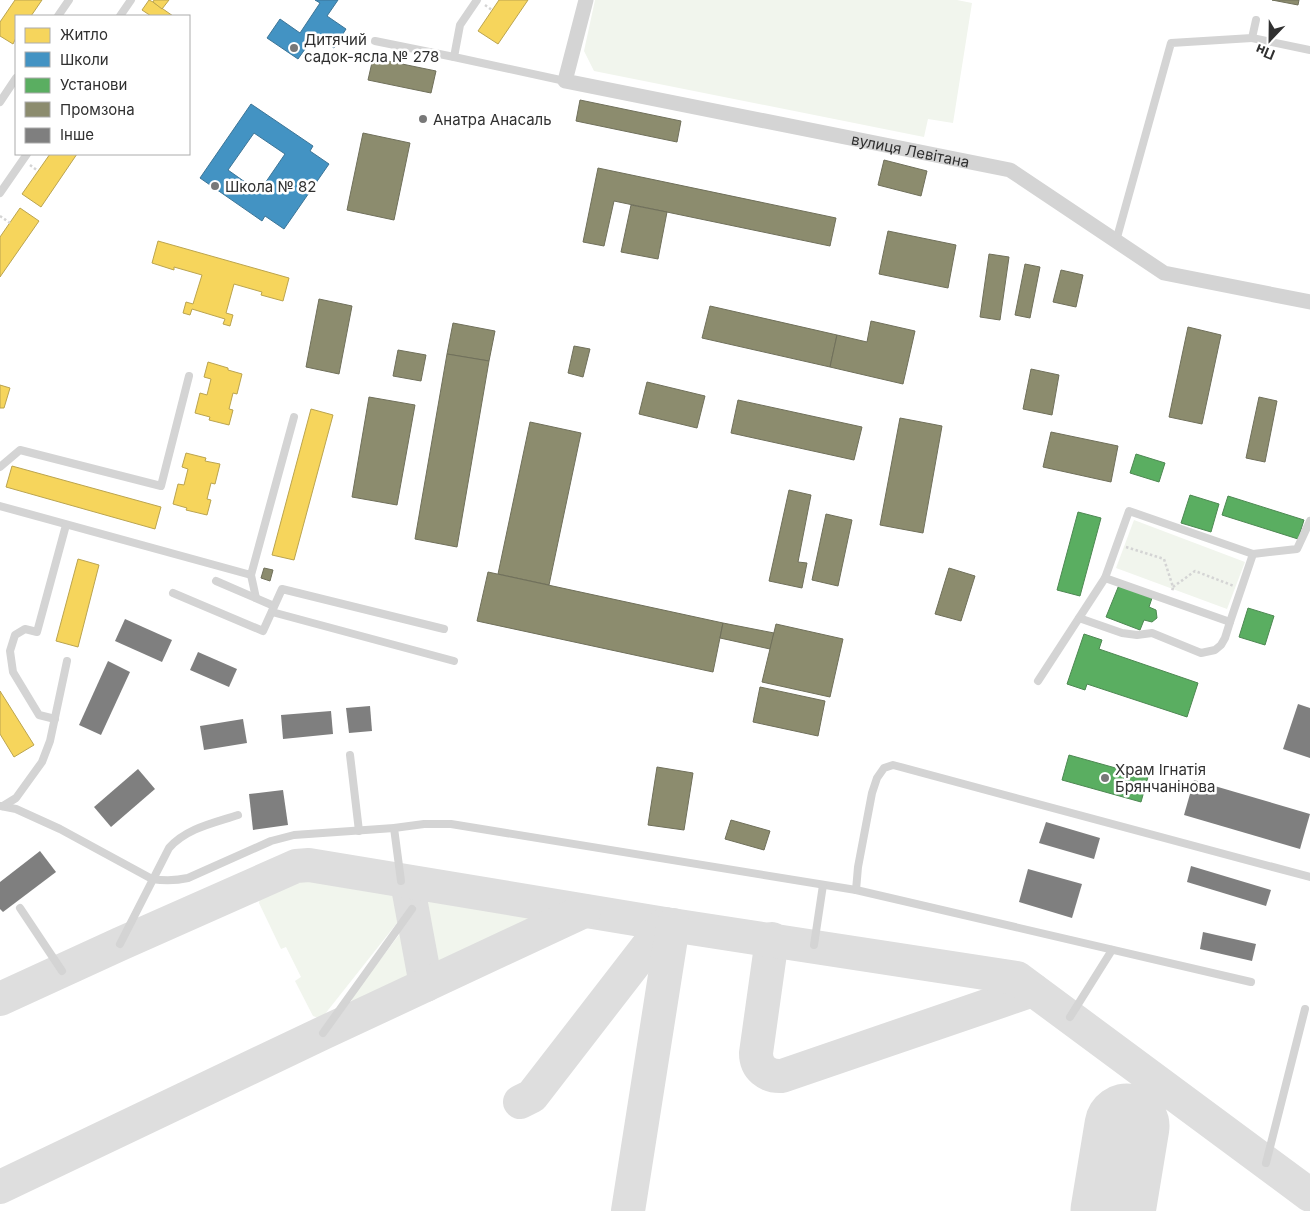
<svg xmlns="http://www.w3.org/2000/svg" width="1310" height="1211" font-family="Inter,sans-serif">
  <rect width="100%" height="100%" fill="#fff"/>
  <g fill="#f1f5ed">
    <path d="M 595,0 L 957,0 L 972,3 L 953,123 L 928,119 L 924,137 L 594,71 L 584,51 Z"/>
    <path d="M 1134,520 L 1245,562 L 1227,609 L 1116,568 Z"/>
    <path d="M 311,876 L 397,890 L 401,915 L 397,923 L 321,1019 L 313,1016 L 295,981 L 301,977 L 286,947 L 281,949 L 259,903 L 261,893 L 297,877 Z"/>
    <path d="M 433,896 L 540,914 L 539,918 L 433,968 L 421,902 L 425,898 Z"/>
    <path d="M 405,927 L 414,976 L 351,1007 L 352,999 L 358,989 Z"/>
  </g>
  <g fill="#f6d55c" stroke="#bba44f">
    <path d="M 15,0 L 42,0 L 31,16 L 16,16 L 16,38 L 13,44 L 0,36 L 0,22 Z"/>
    <path d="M 149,0 L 153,2 L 173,16 L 151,16 L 142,10 Z"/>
    <path d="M 154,0 L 169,0 L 162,9 L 153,2 Z"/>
    <path d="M 499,0 L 528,0 L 498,44 L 478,31 Z"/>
    <path d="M 50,154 L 77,154 L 41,207 L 22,194 Z"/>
    <path d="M 20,208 L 39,221 L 0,277 L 0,237 Z"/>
    <path d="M 158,241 L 289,278 L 283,301 L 261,295 L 262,292 L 234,284 L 226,313 L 233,315 L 230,326 L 223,324 L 225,319 L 192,309 L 190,315 L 183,313 L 186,302 L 193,304 L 202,275 L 174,267 L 174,270 L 152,263 Z"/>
    <path d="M 208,362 L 228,368 L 228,370 L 242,374 L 237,394 L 233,393 L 229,409 L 233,410 L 229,425 L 209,420 L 210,417 L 195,413 L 200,393 L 207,395 L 211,379 L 204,377 Z"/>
    <path d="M 0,385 L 10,388 L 4,408 L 0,408 Z"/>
    <path d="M 311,409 L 333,415 L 294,560 L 272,555 Z"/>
    <path d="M 186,453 L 206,458 L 205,461 L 220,464 L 215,484 L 211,483 L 207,499 L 211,500 L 207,515 L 186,510 L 187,508 L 173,504 L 178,484 L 184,485 L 188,469 L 182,467 Z"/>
    <path d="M 12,466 L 161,507 L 155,529 L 6,487 Z"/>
    <path d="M 78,559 L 99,565 L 78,647 L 56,641 Z"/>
    <path d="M 0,691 L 34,745 L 14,757 L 0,734 Z"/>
  </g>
  <g fill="#4393c3" stroke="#3d7597" fill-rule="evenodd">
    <path d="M 315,0 L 338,0 L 327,16 L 346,29 L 334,48 L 315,35 L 298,59 L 267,38 L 280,19 L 300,33 L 320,3 Z"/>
    <path d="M 251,104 L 313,146 L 310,151 L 329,164 L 284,229 L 265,216 L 262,221 L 200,178 ZM 254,133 L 285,154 L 259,192 L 228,170 Z"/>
  </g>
  <g fill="#5aae61" stroke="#4d8852">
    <path d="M 1136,454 L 1165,463 L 1159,482 L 1130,473 Z"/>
    <path d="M 1190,495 L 1219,504 L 1211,532 L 1181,523 Z"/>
    <path d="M 1228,496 L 1304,520 L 1298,539 L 1222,515 Z"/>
    <path d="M 1078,512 L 1101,518 L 1080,596 L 1057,590 Z"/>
    <path d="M 1119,585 L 1152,598 L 1149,607 L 1156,610 L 1157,618 L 1152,622 L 1144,620 L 1140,630 L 1106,617 Z"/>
    <path d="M 1248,608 L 1274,616 L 1265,645 L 1239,637 Z"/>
    <path d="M 1084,634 L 1102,640 L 1099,649 L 1198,683 L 1187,717 L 1087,684 L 1085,690 L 1067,684 Z"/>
    <path d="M 1069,755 L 1148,777 L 1141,802 L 1062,780 Z"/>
  </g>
  <g fill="#8c8c6e" stroke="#70705b">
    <path d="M 1272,0 L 1299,0 L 1298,5 Z"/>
    <path d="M 373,58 L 436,71 L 431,93 L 368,80 Z"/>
    <path d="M 580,100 L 681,121 L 677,142 L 576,121 Z"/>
    <path d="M 363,133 L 410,143 L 394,220 L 347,210 Z"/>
    <path d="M 884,160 L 927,171 L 921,196 L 878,185 Z"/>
    <path d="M 598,168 L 836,218 L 830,246 L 614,201 L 604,246 L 583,242 Z"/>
    <path d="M 631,205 L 667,212 L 658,259 L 621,252 Z"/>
    <path d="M 888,231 L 956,245 L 948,288 L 879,274 Z"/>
    <path d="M 989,254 L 1009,257 L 1000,320 L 980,317 Z"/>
    <path d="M 1025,264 L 1040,267 L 1030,318 L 1015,315 Z"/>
    <path d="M 1061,270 L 1083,275 L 1076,307 L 1053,302 Z"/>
    <path d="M 319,299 L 352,306 L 339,374 L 306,367 Z"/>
    <path d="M 710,306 L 837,335 L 830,367 L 702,338 Z"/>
    <path d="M 871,321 L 915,331 L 903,384 L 830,367 L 837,335 L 867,342 Z"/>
    <path d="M 453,323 L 495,331 L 489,361 L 447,354 Z"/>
    <path d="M 1188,327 L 1221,335 L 1202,424 L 1169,417 Z"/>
    <path d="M 574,346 L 590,349 L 583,377 L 568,373 Z"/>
    <path d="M 398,350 L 426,355 L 421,381 L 393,376 Z"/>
    <path d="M 447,354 L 489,361 L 457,547 L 415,539 Z"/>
    <path d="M 1031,369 L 1059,375 L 1052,415 L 1023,409 Z"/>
    <path d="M 647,382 L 705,396 L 697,428 L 639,414 Z"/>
    <path d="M 369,397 L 415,405 L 397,505 L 352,497 Z"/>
    <path d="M 1259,397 L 1277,401 L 1265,462 L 1246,458 Z"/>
    <path d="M 738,400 L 862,427 L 854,460 L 731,433 Z"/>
    <path d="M 900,418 L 942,426 L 923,533 L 880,525 Z"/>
    <path d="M 530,422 L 581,433 L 549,585 L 498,574 Z"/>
    <path d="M 1051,432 L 1118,446 L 1111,482 L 1043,467 Z"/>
    <path d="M 789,490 L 811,495 L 798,562 L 807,563 L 802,588 L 769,581 Z"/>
    <path d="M 826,514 L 852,520 L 838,586 L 812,580 Z"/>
    <path d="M 264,568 L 273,570 L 270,581 L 261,578 Z"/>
    <path d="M 949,568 L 975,576 L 961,621 L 935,614 Z"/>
    <path d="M 488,572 L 723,623 L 713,672 L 477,621 Z"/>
    <path d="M 723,623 L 774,633 L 770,649 L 720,638 Z"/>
    <path d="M 776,624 L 843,639 L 830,697 L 762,682 Z"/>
    <path d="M 760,687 L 825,701 L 818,736 L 753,722 Z"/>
    <path d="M 657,767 L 693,773 L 684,830 L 648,825 Z"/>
    <path d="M 731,820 L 770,831 L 764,850 L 725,839 Z"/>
  </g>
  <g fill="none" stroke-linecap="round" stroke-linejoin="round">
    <g stroke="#dedede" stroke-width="34">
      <path d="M 407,882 L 426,985"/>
      <path d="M 772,939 L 756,1053 C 756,1068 767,1077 782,1076 L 1033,990"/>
      <path d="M 0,999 L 120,944 L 287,870 L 296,866 L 309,865 L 665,924 L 1017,978 L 1310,1195"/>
      <path d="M 520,1102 L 532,1096 L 665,924"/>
      <path d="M 0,1187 L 323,1033 L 584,911"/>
      <path d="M 628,1211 L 673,925"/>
    </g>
    <path stroke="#dedede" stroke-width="85" d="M 1113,1211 L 1127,1126"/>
  </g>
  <g fill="#7f7f7f">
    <path d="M 125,619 L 172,640 L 162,662 L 115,641 Z"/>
    <path d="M 198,652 L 237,669 L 229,687 L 190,670 Z"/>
    <path d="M 108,661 L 130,672 L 101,735 L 79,725 Z"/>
    <path d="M 1298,704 L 1310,708 L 1310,758 L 1283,749 Z"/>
    <path d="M 370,706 L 372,731 L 349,733 L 346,708 Z"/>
    <path d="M 331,711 L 333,734 L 283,739 L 281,715 Z"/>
    <path d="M 243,719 L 247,743 L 204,750 L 200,726 Z"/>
    <path d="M 138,769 L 155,789 L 111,827 L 94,807 Z"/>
    <path d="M 1194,780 L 1310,814 L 1300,849 L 1184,815 Z"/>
    <path d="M 283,790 L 288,825 L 253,830 L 249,794 Z"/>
    <path d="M 1046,822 L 1100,838 L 1094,859 L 1039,843 Z"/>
    <path d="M 40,851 L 56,872 L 3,912 L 0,909 L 0,882 Z"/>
    <path d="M 1191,866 L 1271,890 L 1266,906 L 1187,882 Z"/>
    <path d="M 1028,869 L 1082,884 L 1072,918 L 1019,902 Z"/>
    <path d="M 1203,932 L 1256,944 L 1252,961 L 1200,949 Z"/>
  </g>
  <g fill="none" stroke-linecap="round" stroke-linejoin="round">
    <g stroke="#d4d4d4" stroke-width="2.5" stroke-dasharray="2.5 2.5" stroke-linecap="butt">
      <path d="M 485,5 L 492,10"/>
      <path d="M 30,165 L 38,171"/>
      <path d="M 0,216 L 10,223"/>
      <path d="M 1126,547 L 1164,559 L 1173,587 L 1172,592"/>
      <path d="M 1173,587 L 1195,571 L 1234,586"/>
    </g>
    <g stroke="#d4d4d4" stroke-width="8">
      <path d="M 477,0 L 460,25 L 454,57 L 565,81"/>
      <path d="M 58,16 L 69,0"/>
      <path d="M 120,16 L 131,0"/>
      <path d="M 1252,38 L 1310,50"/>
      <path d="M 375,41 L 454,57"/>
      <path d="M 0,102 L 16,78"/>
      <path d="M 0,193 L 27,154"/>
      <path d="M 1116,241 L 1171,43 L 1252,38 L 1256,20"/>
      <path d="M 0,467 L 20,450 L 161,486 L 189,376"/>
      <path d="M 0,506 L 251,575 L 294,417"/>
      <path d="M 1253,554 L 1230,622 L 1105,578 L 1129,511 L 1253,554 L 1297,549 L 1310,521"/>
      <path d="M 251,575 L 256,598"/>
      <path d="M 216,581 L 274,606"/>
      <path d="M 173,593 L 263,631 L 282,589 L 444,629"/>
      <path d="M 272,612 L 454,661"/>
      <path d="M 1079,618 L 1122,633 L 1137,635 L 1152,633 L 1201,653 L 1215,650 L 1221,645 L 1225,638 L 1230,622"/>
      <path d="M 1038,681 L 1105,578"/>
      <path d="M 55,719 L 39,715 L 13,672 L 10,651 L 15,635 L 25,629 L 37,632 L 66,525"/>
      <path d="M 350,755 L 359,831"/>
      <path d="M 0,806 L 16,809 L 60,829 L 152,879 C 165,881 175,881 188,878 L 271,841 L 294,835 L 394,828 L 424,824 L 451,824 L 856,890 L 1251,982"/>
      <path d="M 3,806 L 16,798 L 42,762 L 50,741 L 67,661"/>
      <path d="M 394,828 L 401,881"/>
      <path d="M 856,890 L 858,867 L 872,793 L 877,778 L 884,768 L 893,765 L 1310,877"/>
      <path d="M 20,908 L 62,971"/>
      <path d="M 120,944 L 169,848 C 187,828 214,823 238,815"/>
      <path d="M 814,945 L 823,885"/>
      <path d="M 1070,1017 L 1112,950"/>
      <path d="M 323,1033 L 412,909"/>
      <path d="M 1266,1163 L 1305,1009"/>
    </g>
    <path stroke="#d4d4d4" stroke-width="15" id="s1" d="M 586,0 L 565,81 L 1010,170 L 1164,273 L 1310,302"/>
  </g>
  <g fill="#787878" stroke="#fff" stroke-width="2">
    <circle cx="294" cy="48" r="5"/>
    <circle cx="423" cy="119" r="5"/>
    <circle cx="215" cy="186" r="5"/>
    <circle cx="1105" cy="778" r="5"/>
  </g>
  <g text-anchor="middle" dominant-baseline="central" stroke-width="5" stroke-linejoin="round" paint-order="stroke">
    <g font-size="15" fill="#303030" stroke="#fff" text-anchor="start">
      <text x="304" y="39">Дитячий<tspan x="304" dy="17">садок-ясла № 278</tspan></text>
      <text x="433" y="119">Анатра Анасаль</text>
      <text x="225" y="186">Школа № 82</text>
      <text x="1115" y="769">Храм Ігнатія<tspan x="1115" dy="17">Брянчанінова</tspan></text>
    </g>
    <g font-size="15" fill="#303030" stroke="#fff">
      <text stroke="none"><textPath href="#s1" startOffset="436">вулиця Левітана</textPath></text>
    </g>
  </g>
  <rect x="15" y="15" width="175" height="140" fill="#ffffff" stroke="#acacac"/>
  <rect x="25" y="28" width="25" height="15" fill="#f6d55c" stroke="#acacac"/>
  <text x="60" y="40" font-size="15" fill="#303030">Житло</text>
  <rect x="25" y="52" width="25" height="15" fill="#4393c3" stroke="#acacac"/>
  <text x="60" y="65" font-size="15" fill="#303030">Школи</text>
  <rect x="25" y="78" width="25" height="15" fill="#5aae61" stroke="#acacac"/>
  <text x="60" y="90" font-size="15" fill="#303030">Установи</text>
  <rect x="25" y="102" width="25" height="15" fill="#8c8c6e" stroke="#acacac"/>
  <text x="60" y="115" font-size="15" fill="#303030">Промзона</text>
  <rect x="25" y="128" width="25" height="15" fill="#7f7f7f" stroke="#acacac"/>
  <text x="60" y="140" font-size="15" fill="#303030">Інше</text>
  <g transform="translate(1270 40) rotate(202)" stroke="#ffffff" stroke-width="4" paint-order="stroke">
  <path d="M0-4L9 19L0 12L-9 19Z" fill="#303030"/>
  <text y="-8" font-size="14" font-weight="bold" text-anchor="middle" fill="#303030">Пн</text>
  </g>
</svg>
